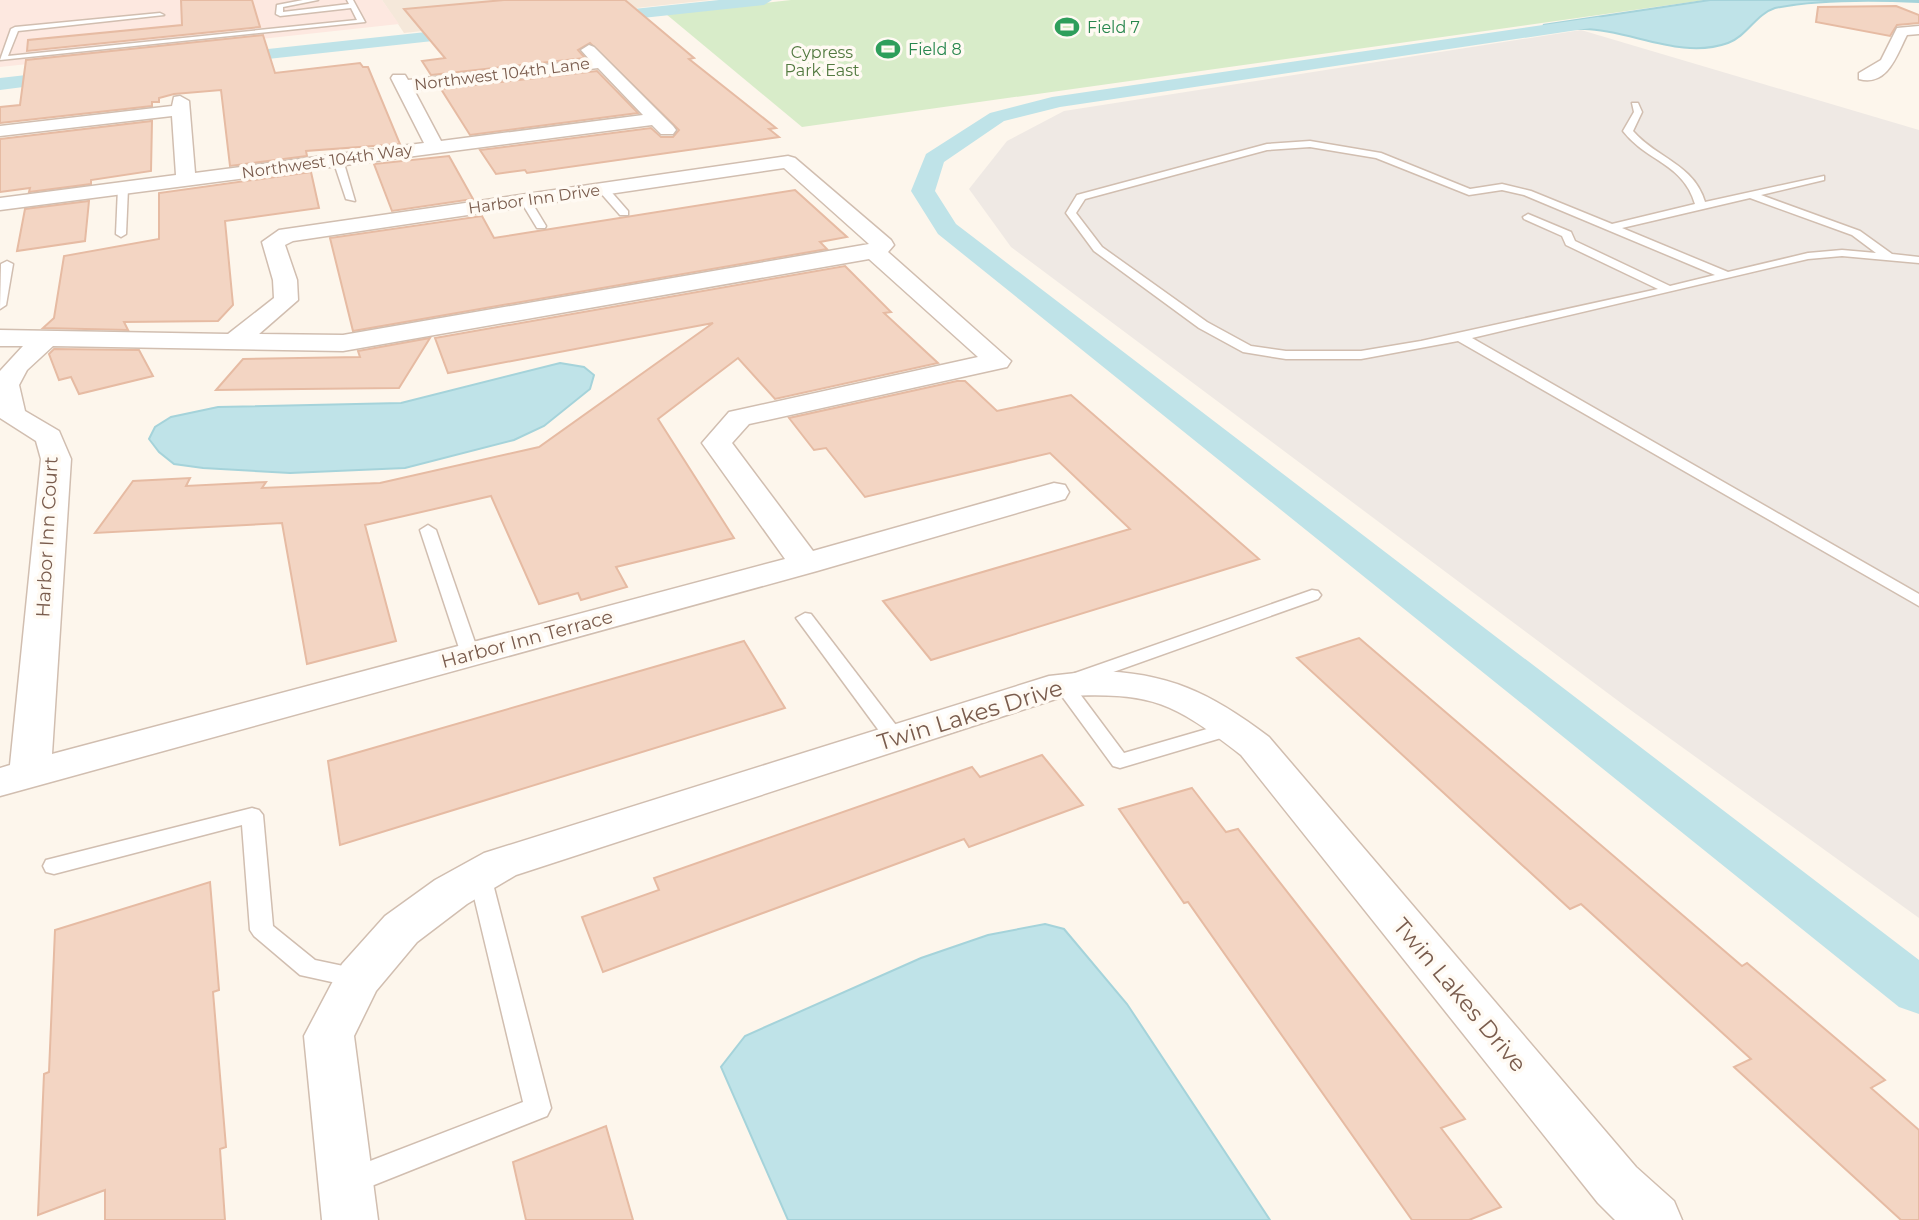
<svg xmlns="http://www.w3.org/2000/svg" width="1919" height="1220" font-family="Montserrat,sans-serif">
  <rect width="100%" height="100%" fill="#fdf6ec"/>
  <path fill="#f5e8da" d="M 382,0 L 711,0 L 404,33 Z"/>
  <path fill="#fde8e0" d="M 0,0 L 382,0 L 399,24 L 0,67 Z"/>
  <path fill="#efe9e4" d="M 1581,30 L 1919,130 L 1919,918 L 1625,706 L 1011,247 L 969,189 L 1007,141 L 1064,111 Z"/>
  <path fill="#d8ecc9" d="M 791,0 L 1705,0 L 802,127 L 666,14 Z"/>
  <g fill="#bfe3e8" stroke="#a5d3da" stroke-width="2">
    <path d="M 1710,0 L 1919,0 L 1919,2 C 1876,0 1815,0 1775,8 C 1756,14 1747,36 1728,43 C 1681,60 1631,30 1585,29 C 1568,28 1560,30 1543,25 Z"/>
    <path d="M 560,363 L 584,367 L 594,375 L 590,389 L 544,426 L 514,440 L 405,468 L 290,473 L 203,468 L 174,464 L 159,452 L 149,439 L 155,427 L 171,417 L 218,407 L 401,403 Z"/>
    <path d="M 1045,924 L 1064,929 L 1127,1004 L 1270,1220 L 788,1220 L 721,1067 L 745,1036 L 921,958 L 988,935 Z"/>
  </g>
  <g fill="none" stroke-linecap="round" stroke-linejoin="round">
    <g fill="#bfe3e8" fill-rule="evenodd">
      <path d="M 719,0 L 772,0 L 764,5 L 586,24 L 578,19 L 586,14 Z"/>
      <path d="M 1598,17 L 1604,18 L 1604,26 L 1060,107 L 1004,121 L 944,162 L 935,191 L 956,224 L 1919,960 L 1919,1014 L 1899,1007 L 938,234 L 911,191 L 926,154 L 990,113 L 1052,97 Z"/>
      <path d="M 482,26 L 491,31 L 488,35 L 213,65 L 204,60 L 213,55 Z"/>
      <path d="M 79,69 L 88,75 L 86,79 L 0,90 L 0,78 Z"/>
    </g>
  </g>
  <g fill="#f3d5c3" stroke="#e6bba3" stroke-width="2">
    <path d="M 181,0 L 252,0 L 260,27 L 27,51 L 28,40 L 182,25 Z"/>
    <path d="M 504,0 L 625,0 L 694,58 L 689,59 L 776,128 L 769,129 L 779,137 L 527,173 L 525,170 L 496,174 L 480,150 L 651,128 L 661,137 L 673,137 L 679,130 L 590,43 L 578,50 L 585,58 L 431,75 L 422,61 L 445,58 L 404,9 Z"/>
    <path d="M 1896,6 L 1919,15 L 1919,23 L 1897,25 L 1890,36 L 1816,22 L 1818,7 Z"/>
    <path d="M 263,35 L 275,73 L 360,63 L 363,67 L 368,67 L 400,144 L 306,151 L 307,156 L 230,166 L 221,90 L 174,94 L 159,98 L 159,102 L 152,102 L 152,106 L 0,123 L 0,107 L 20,105 L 26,60 Z"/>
    <path d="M 597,71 L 638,113 L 470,135 L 441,89 Z"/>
    <path d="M 152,121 L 151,171 L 91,180 L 91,184 L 29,192 L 30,188 L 0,192 L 0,139 Z"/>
    <path d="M 449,156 L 473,199 L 392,211 L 374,164 Z"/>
    <path d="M 311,172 L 319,208 L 225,221 L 233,305 L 218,321 L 124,322 L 128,330 L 43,328 L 54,318 L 64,256 L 159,239 L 159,193 Z"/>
    <path d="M 795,190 L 847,237 L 820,242 L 827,249 L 353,331 L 330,238 L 482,216 L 494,238 Z"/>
    <path d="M 89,201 L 85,241 L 17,251 L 25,209 Z"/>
    <path d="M 845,266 L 891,312 L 884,313 L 938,363 L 775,399 L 738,358 L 658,419 L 734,538 L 616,567 L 627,587 L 581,600 L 578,593 L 539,604 L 491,496 L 365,525 L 396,641 L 307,664 L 282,523 L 95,533 L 133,481 L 190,478 L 186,486 L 266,482 L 262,488 L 380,483 L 539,447 L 713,323 L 448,373 L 435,338 Z"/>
    <path d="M 430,338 L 399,388 L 216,390 L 243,359 L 360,357 L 358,351 Z"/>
    <path d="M 54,349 L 139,350 L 153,376 L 79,394 L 71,377 L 59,380 L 49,354 Z"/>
    <path d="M 957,381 L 965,381 L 997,411 L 1071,395 L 1259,559 L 931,660 L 883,601 L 1130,529 L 1050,453 L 865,497 L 826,448 L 814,450 L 789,418 Z"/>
    <path d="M 1359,638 L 1742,966 L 1747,963 L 1885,1080 L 1871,1088 L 1919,1130 L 1919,1220 L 1901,1220 L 1734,1067 L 1751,1059 L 1581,904 L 1570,909 L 1297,658 Z"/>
    <path d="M 744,641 L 785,708 L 340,845 L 328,761 Z"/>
    <path d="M 1042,755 L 1083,805 L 969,847 L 964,839 L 603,972 L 582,917 L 659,890 L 654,878 L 972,767 L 980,777 Z"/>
    <path d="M 1192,788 L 1226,832 L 1238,829 L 1465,1119 L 1441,1128 L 1501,1207 L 1469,1220 L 1412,1220 L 1188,902 L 1184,903 L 1119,809 Z"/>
    <path d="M 210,882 L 219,990 L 213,992 L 226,1147 L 220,1149 L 225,1220 L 105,1220 L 105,1190 L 38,1215 L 44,1074 L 49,1072 L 55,930 Z"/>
    <path d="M 606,1126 L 633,1220 L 526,1220 L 513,1162 Z"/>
  </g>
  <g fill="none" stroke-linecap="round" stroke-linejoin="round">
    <g stroke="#d1beb0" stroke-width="3">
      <g id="lane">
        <path d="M 303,0 L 318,0 L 283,7 L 283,12 L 349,4 L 347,0 L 353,0 L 365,22 L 0,60 L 11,29 L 15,27 L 160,13 L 164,15 L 18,31 L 8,56 L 357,20 L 351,8 L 280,16 L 276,14 L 277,5 Z"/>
        <path d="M 1632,103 L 1638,103 L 1642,112 L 1633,131 C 1656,158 1694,164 1705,202 L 1824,176 L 1824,180 L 1761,195 L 1860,231 L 1892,254 L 1919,257 L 1919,263 L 1842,256 L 1808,259 L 1472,338 L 1919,594 L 1919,606 L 1458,341 L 1361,359 L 1286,359 L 1243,352 L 1199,328 L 1094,251 L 1066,213 L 1077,195 L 1267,144 L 1310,141 L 1381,153 L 1470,189 L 1502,184 L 1531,191 L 1612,224 L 1695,204 C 1683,163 1647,162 1623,131 L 1634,112 ZM 1310,147 L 1376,158 L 1469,195 L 1502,190 L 1524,195 L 1715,275 L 1670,286 L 1575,241 L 1571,232 L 1528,214 L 1523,217 L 1524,219 L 1562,236 L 1566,245 L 1658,289 L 1421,341 L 1361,351 L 1286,351 L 1251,346 L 1207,322 L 1102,247 L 1076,213 L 1085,199 L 1267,150 ZM 1750,198 L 1852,235 L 1876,253 L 1842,250 L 1808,253 L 1728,272 L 1622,228 Z"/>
        <path d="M 338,157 L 343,160 L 355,201 L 346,199 L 333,160 Z"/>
        <path d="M 123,185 L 128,188 L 126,234 L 121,237 L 116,234 L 118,188 Z"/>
        <path d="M 599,187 L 607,187 L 628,211 L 628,215 L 620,215 L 599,191 Z"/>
        <path d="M 521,198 L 529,198 L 546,226 L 545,228 L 537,228 L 520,200 Z"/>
        <path d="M 7,261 L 13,264 L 6,305 L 0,309 L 1,264 Z"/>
        <path d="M 428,525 L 436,530 L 479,654 L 476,658 L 470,660 L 461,654 L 420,530 Z"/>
        <path d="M 1312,590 L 1318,591 L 1321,595 L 1318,599 L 1074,686 L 1124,753 L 1231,722 L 1238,723 L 1241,728 L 1238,733 L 1120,768 L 1113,766 L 1053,684 L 1055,680 Z"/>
        <path d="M 805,613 L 811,614 L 902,733 L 905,738 L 902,743 L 888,743 L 796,618 Z"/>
        <path d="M 252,808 L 259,810 L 263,815 L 273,926 L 315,960 L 367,971 L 371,978 L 367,985 L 359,988 L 300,975 L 254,936 L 250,930 L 242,825 L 54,874 L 46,872 L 43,866 L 46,860 L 54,858 Z"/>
        <path d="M 480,868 L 488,870 L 491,876 L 551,1108 L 547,1116 L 359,1191 L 349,1195 L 339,1191 L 335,1182 L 339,1173 L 523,1102 L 469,876 L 472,870 Z"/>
      </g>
    </g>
    <g stroke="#d1beb0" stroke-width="3">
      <g id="street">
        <path d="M 1919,26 L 1919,34 L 1907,35 C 1897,54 1888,87 1859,79 L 1859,73 L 1881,60 L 1897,28 Z"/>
        <path d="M 589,45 L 594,47 L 673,126 L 676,130 L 673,134 L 661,134 L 652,125 L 0,210 L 0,198 L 176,175 L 172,116 L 0,136 L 0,126 L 172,106 L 174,97 L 180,96 L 189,101 L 195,173 L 424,143 L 391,78 L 393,75 L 405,75 L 408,80 L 590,60 L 581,50 ZM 598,68 L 643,115 L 441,141 L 414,90 Z"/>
        <path d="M 788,156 L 795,158 L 891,240 L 894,245 L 888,252 L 1011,361 L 1007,367 L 998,369 L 749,424 L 732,443 L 813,551 L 1054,483 L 1065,485 L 1069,492 L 1065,499 L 817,571 L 0,796 L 0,768 L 10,765 L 41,459 L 36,441 L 0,418 L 0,371 L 23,346 L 0,346 L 0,330 L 228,334 L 274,298 L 273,280 L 262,242 L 279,230 ZM 784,168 L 869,244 L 343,335 L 259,334 L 298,300 L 297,280 L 285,245 L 293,241 ZM 869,259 L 978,357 L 729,412 L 702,443 L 785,559 L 52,754 L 71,459 L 59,431 L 25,411 L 19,385 L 27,370 L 53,346 L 343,351 Z"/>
        <path d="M 1094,671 C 1168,672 1211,693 1269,737 L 1636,1167 L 1674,1201 L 1682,1220 L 1615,1220 L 1598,1203 L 1241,755 C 1173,702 1152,692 1065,696 L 516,875 L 467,904 L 417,942 L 376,991 L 354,1036 L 378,1220 L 322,1220 L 304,1036 L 342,964 L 385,916 L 435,880 L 484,853 L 1049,676 Z"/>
      </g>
    </g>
    <use href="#lane" fill="#fff" fill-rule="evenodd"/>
    <use href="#street" fill="#fff" fill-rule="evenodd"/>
  </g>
  <defs>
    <g id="stadium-bare" transform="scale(1.89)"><path d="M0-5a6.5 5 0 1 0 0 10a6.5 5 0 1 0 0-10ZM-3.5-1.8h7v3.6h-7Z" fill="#2e9e5b" stroke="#fffaf3" stroke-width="2.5" paint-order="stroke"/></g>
  </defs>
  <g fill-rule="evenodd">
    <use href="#stadium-bare" x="1067" y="27"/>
    <use href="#stadium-bare" x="888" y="49"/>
  </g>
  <g text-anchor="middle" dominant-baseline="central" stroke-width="7" stroke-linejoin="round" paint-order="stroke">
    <g font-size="16" fill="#27864d" stroke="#fffaf3" text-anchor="start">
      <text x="1087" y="27">Field 7</text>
      <text x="908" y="49">Field 8</text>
    </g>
    <g font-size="16" fill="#537a41" stroke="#fffaf3">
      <text x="822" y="52">Cypress<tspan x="822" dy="18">Park East</tspan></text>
    </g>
    <g font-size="16" fill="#7a5c4d" stroke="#fffaf3">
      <text transform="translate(502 74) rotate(-7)">Northwest 104th Lane</text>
      <text transform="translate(327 161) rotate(-8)">Northwest 104th Way</text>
      <text transform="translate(534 199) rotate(-8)">Harbor Inn Drive</text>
    </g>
    <g font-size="19" fill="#7a5c4d" stroke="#fffaf3">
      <text transform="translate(47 537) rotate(-87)">Harbor Inn Court</text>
      <text transform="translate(527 639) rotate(-15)">Harbor Inn Terrace</text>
    </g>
    <g font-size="23" fill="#7a5c4d" stroke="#fffaf3">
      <text transform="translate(970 715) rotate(-17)">Twin Lakes Drive</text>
      <text transform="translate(1460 995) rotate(50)">Twin Lakes Drive</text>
    </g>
  </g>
</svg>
